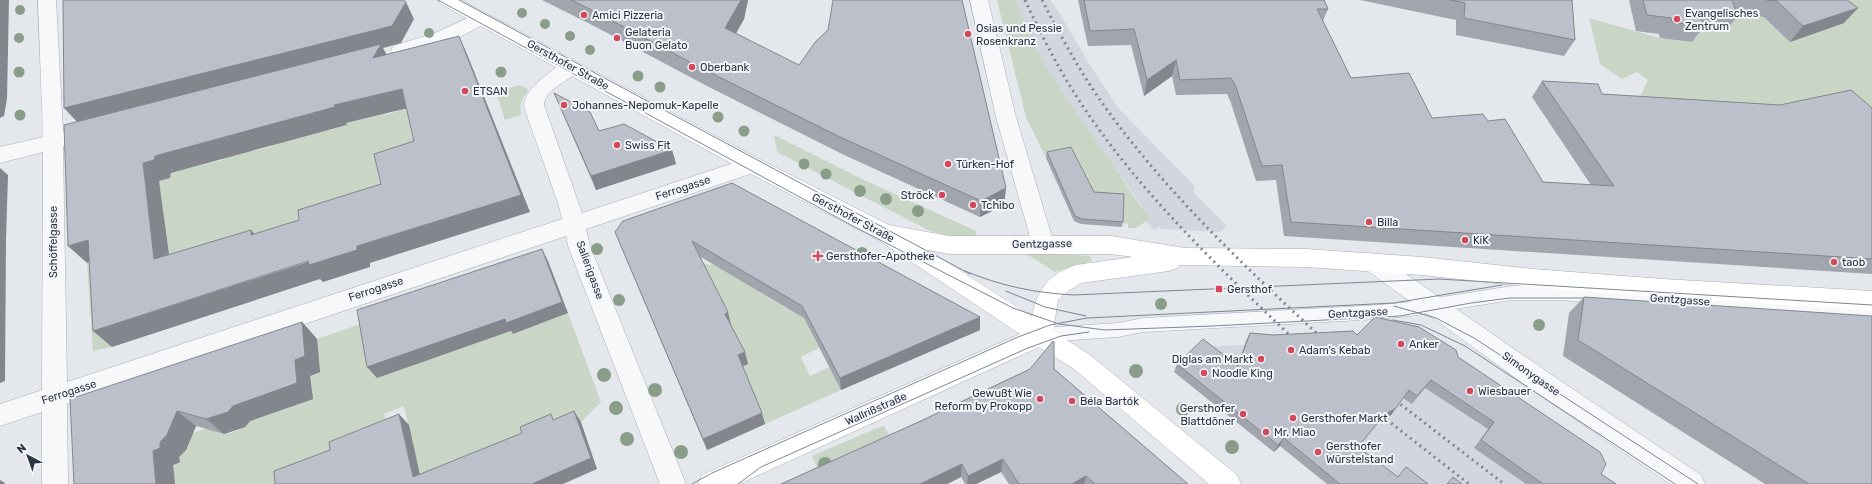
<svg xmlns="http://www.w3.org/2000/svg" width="1872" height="484" font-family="Rubik,sans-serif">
  <rect width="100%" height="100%" fill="#e4e7ec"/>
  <g fill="#d2d6de">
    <path d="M 1016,0 L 1050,0 L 1060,14 L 1088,62 L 1118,108 L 1194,185 L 1195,189 L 1193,192 L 1227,226 L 1220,232 L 1162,229 L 1159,227 L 1154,230 L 1148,224 L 1146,221 L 1151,217 L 1144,210 L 1118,171 L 1076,115 L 1044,65 L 1027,30 Z"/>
    <path d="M 1343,340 L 1597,484 L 1328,484 L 1280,446 L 1274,452 L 1177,375 L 1177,369 L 1200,347 Z"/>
  </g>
  <g fill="#c9d6c5">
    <path d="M 997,0 L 1016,0 C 1038,65 1073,108 1112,163 C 1125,181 1135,202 1151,218 L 1136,228 L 1128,228 L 1128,224 L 1122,223 L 1097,198 L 1046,158 L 1026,117 Z"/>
    <path d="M 1812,0 L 1872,0 L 1872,140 L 1633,112 L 1648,80 L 1637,72 L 1622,79 L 1600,64 L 1589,18 L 1660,38 L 1691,42 L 1687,26 L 1719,11 Z"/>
    <path d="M 519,85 L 529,90 C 522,99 519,104 521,115 L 505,120 L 497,95 L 500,94 L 500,91 Z"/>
    <path d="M 412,103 L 454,162 L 109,301 L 112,347 L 93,351 L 87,263 L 167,239 L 149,184 L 170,178 L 171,172 L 223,160 L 223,157 L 254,149 L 254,151 L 271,147 L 271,144 L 346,126 L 346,123 L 381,114 C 391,117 402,107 412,103 Z"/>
    <path d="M 774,135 L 860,178 L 976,231 L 976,238 L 951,237 L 928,230 L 777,152 Z"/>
    <path d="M 1023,252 L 1090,256 L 1092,260 C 1089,264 1063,268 1055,272 Z"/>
    <path d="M 719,260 L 761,293 L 788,309 L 803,302 L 799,308 L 819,348 L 801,357 L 810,376 L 830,367 L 841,390 L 765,424 L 741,367 L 748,364 L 723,329 L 731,324 L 699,262 L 711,265 Z"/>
    <path d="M 497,303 L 513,334 L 568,313 L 601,402 L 581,422 L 422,484 L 404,406 L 384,414 L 396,469 L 286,484 L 173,484 L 175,483 L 173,465 L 180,462 L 179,457 L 186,450 L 190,442 L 185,436 L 217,425 L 219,433 C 229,436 244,429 250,421 L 310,376 L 320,372 L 317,339 L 366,322 Z"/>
    <path d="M 884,426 L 892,439 L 819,472 L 812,456 L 877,428 Z"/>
  </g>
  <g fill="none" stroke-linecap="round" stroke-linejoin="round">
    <g stroke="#a9aeb7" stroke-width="1">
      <path id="lane" d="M 1512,286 L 1559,286 L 1872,306 L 1872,320 L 1559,300 L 1512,300 L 1410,316 L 1379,319 L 1143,332 L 1118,337 L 1041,342 L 1035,340 L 1032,335 L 1035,330 L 1041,328 L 1118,323 L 1143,318 L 1379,305 L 1410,302 Z"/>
    </g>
    <g stroke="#a9aeb7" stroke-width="1">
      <g id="street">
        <path d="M 38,0 L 56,0 L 63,131 L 94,124 L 101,126 L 104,131 L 101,136 L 63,146 L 67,382 L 562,219 L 558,203 L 526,113 C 525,110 524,107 524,104 C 525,90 554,67 566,62 C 570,60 573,61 578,62 L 581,67 L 578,72 C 568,80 544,91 544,105 L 582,213 L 752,157 L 759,159 L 762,165 L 759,171 L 586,229 L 590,246 L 686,484 L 660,484 L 568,246 L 566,236 L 67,404 L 68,484 L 42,484 L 42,412 L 0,426 L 0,404 L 42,390 L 43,152 L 0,163 L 0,147 L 43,137 Z"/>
        <path d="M 970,0 L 988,0 L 1016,117 L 1054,244 L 1051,250 L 1043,253 L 1035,250 L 1032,244 L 996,117 Z"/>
        <path d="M 481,12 L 488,14 L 490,18 L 488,22 L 449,43 L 400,58 L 393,56 L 391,51 L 393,46 L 435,33 Z"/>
        <path d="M 1372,253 L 1380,256 L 1546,371 L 1701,475 L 1705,484 L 1670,484 L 1528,387 L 1364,268 L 1361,262 L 1364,256 Z"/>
      </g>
    </g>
    <g stroke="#a9aeb7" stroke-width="1">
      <path id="secondary" d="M 438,0 L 461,0 L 759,159 L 889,225 L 949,236 L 1111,236 L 1185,248 L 1306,249 L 1422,257 L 1533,269 L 1663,279 L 1872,291 L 1872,311 L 1663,297 L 1533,287 L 1422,275 L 1306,267 L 1179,265 L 1177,268 L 1169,271 L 1081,283 L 1067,292 L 1058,300 L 1053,331 L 1090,355 L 1237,475 L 1241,484 L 1209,484 L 1074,369 L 1039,347 L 739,484 L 698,484 L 702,475 L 1020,334 L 877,239 L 745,171 L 441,4 ZM 928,250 L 949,254 L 1111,254 L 1133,257 L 1076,265 C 1049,274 1037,289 1032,317 Z"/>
    </g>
    <use href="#lane" fill="#f7f8fa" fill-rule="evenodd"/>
    <use href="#street" fill="#f7f8fa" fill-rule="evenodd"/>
    <use href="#secondary" fill="#fff" fill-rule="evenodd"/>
    <g stroke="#7d8696" stroke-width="1">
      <path d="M 438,0 L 851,225 L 1013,308 L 1059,324 L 1105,330 L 1213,326 L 1400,316 L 1471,303 L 1510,298 L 1593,298"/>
      <path d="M 459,0 L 970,274"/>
      <path d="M 965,271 C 1001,286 1035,293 1074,295 L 1439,279 L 1872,305"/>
      <path d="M 1006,291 L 1045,307 L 1086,316"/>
      <path d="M 1394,306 L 1436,318 L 1474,338 L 1698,484"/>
      <path d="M 1393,320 L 1421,325 L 1465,346 L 1675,484"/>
      <path d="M 692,484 L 712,473 L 1018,337 L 1050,325 L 1087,318 L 1394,303 L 1502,285"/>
      <path d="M 738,484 L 761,467 L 1028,348 L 1061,336 L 1089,332"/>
    </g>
    <g stroke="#7d8696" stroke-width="3" stroke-dasharray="2 4" stroke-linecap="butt">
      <path d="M 1025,0 C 1040,32 1056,64 1075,94 C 1134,187 1217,266 1297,342"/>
      <path d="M 1042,0 C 1059,33 1077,66 1098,97 C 1162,189 1243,265 1325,341"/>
      <path d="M 1391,397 L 1504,484"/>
      <path d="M 1377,412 L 1469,484"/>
    </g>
  </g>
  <g fill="#899d89">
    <circle cx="20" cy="10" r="5"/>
    <circle cx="522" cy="13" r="5"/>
    <circle cx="545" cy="24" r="5"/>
    <circle cx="429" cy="33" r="5"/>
    <circle cx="570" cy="36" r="5"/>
    <circle cx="19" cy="38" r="5"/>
    <circle cx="590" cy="50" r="5"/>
    <circle cx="19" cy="72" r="5.5"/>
    <circle cx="501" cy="72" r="5.5"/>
    <circle cx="638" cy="76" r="5.5"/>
    <circle cx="660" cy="87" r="5.5"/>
    <circle cx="20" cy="115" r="5.5"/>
    <circle cx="718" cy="117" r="5.5"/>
    <circle cx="744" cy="131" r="5.5"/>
    <circle cx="804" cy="164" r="5.5"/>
    <circle cx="826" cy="174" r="5.5"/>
    <circle cx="860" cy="191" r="6"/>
    <circle cx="886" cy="199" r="6"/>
    <circle cx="918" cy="211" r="6"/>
    <circle cx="597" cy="249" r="6"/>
    <circle cx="862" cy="253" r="6"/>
    <circle cx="619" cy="300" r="6"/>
    <circle cx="1161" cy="304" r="6"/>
    <circle cx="1539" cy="325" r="6"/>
    <circle cx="1136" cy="371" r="7"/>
    <circle cx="604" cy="375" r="7"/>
    <circle cx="655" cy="390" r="7"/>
    <circle cx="616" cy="408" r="7"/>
    <circle cx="1183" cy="409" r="7"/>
    <circle cx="627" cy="439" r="7"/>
    <circle cx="1232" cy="447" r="7"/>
    <circle cx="681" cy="452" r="7"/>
    <circle cx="825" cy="464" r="7"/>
  </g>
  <g fill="#a1a5ae">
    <path d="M 542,0 L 748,0 L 744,19 L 736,33 L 1006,188 L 1004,205 L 980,217 L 842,154 L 707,86 L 596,27 Z"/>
    <path d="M 1078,0 L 1324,0 L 1328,9 L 1323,21 L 1351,78 L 1432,118 L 1488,121 L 1543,182 L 1591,185 L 1532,97 L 1542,81 L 1602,94 L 1780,105 L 1872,108 L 1872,274 L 1284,236 L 1276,180 L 1256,181 L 1231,103 L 1227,94 L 1176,95 L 1172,76 L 1144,96 L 1131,45 L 1088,46 Z"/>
    <path d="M 1360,0 L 1572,0 L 1575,40 L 1564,56 L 1456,35 L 1456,20 Z"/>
    <path d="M 1629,0 L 1847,0 L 1844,23 L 1790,42 L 1764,17 L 1737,13 L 1738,16 L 1725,31 L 1703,28 L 1692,42 L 1660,38 L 1659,34 L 1636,31 Z"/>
    <path d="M 554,93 L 599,131 L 672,150 L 676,164 L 596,190 Z"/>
    <path d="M 1047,152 L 1094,192 L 1123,222 L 1122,227 L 1081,224 L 1074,221 L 1046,158 Z"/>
    <path d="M 732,183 L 980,330 L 841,390 L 804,318 L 699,256 L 731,325 L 745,352 L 748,364 L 742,367 L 765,424 L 707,450 L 620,244 Z"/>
    <path d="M 1584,297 L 1872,484 L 1765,484 L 1563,356 L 1569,313 Z"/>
    <path d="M 302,322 L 317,339 L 320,372 L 310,376 L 313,399 L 250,421 L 245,427 L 224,434 L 196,426 L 186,450 L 179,457 L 180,462 L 173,465 L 175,484 L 74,484 Z"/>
    <path d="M 1250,333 L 1273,335 L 1357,335 L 1458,357 L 1601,474 L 1616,484 L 1526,484 L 1474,448 L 1488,429 L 1425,388 L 1412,404 L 1403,398 L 1391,415 L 1378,422 L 1358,447 L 1398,477 L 1406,467 L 1428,484 L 1327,484 L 1280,446 L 1274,452 L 1174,372 L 1177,364 L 1238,365 L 1246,341 Z"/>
    <path d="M 1030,369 L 1054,369 L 1188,484 L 1009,484 L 1001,472 L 976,484 L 965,484 L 961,477 L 947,484 L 781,484 L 923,420 Z"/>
  </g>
  <g fill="#83868d">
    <path d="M 0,0 L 9,0 L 7,99 L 4,116 L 0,118 Z"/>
    <path d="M 741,0 L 748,0 L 744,19 L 729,46 L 725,28 Z"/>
    <path d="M 406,2 L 414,19 L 401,43 L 383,48 L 391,62 L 80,125 L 64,108 Z"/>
    <path d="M 1858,8 L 1844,23 L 1790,42 L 1803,26 Z"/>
    <path d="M 459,36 L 467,54 L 530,212 L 370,263 L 370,267 L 323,282 L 320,279 L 112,347 L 93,331 L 357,246 L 521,195 Z"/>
    <path d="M 1176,60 L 1172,76 L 1144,96 L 1147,80 Z"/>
    <path d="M 402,89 L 412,107 L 346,123 L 347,125 L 171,173 L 170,178 L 159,181 L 172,276 L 154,259 L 143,163 L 155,156 L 334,105 Z"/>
    <path d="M 672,150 L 676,164 L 596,190 L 591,176 Z"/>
    <path d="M 0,168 L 8,175 L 6,240 L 5,381 L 0,383 Z"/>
    <path d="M 1006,188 L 1004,205 L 980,217 L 981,201 Z"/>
    <path d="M 251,230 L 265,247 L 251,235 Z"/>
    <path d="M 88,240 L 106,257 L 87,263 L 68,246 Z"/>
    <path d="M 542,249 L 548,261 L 568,313 L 513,334 L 511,331 L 377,378 L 367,367 Z"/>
    <path d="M 728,312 L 731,325 L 729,326 L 725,314 Z"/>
    <path d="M 980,317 L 980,330 L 841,390 L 840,378 Z"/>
    <path d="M 302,322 L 317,339 L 320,372 L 310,376 L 313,399 L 250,421 L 245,427 L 224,434 L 206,419 L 233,406 L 295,360 Z"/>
    <path d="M 745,352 L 748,364 L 741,367 L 738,355 Z"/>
    <path d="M 1396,408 L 1391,415 L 1378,422 L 1353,454 L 1384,415 Z"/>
    <path d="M 177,411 L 196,426 L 186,450 L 179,457 L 180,462 L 173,465 L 175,484 L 156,484 L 153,451 L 160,442 Z"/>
    <path d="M 574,411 L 581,422 L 597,469 L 563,484 L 532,484 Z"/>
    <path d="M 762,413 L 765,424 L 707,450 L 703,439 Z"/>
    <path d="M 399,414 L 409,425 L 422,484 L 413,477 Z"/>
    <path d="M 1284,438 L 1280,446 L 1274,452 L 1278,445 Z"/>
    <path d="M 1003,459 L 1001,472 L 976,484 L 967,484 L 968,476 Z"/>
    <path d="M 962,464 L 961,477 L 947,484 L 920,484 Z"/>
    <path d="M 1086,476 L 1084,484 L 1072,484 Z"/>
    <path d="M 0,480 L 5,483 L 5,484 L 0,484 Z"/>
  </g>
  <g fill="#bbc0ca" stroke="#83868d" fill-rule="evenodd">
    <path d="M 63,0 L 403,0 L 406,2 L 392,26 L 64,108 Z"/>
    <path d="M 571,0 L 741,0 L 725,28 L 799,65 L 816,41 L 828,30 L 833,0 L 962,0 L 1006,188 L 981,201 L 840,137 L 703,69 L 590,9 Z"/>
    <path d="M 1084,0 L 1324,0 L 1328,9 L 1317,9 L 1351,78 L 1409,73 L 1432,118 L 1483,114 L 1488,121 L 1505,119 L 1543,182 L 1614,186 L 1542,81 L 1598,84 L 1602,94 L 1780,105 L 1851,90 L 1872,108 L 1872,259 L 1291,222 L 1282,165 L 1262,166 L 1236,87 L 1231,78 L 1180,80 L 1176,60 L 1147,80 L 1134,29 L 1090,31 Z"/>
    <path d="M 1450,0 L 1572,0 L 1575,40 L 1464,18 L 1465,3 Z"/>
    <path d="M 1643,0 L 1732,0 L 1738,16 L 1698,10 L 1704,27 L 1672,22 L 1671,18 L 1647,15 Z"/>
    <path d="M 1766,0 L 1847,0 L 1858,8 L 1803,26 L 1777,1 Z"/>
    <path d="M 459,36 L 521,195 L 357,246 L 357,250 L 309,265 L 308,261 L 93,331 L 88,240 L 68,246 L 64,125 L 381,44 L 373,58 ZM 402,89 L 414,141 L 374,154 L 381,184 L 298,210 L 299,220 L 251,235 L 251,230 L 154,259 L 143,163 L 154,160 L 155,156 L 335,107 L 334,105 Z"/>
    <path d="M 554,93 L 590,112 L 599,131 L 624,124 L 672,150 L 591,176 Z"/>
    <path d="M 1071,147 L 1094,192 L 1124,194 L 1123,222 L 1082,219 L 1075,216 L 1047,152 Z"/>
    <path d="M 732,183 L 980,317 L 840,378 L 802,306 L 692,241 L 728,312 L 725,314 L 745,352 L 738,355 L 762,413 L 703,439 L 615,232 L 623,221 Z"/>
    <path d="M 542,249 L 562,302 L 506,323 L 505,319 L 367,367 L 357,310 Z"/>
    <path d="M 1584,297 L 1872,316 L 1872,484 L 1809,484 L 1578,340 Z"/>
    <path d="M 1375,317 L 1419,327 L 1456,350 L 1458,357 L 1600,452 L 1606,464 L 1601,474 L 1616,484 L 1543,484 L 1481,440 L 1494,422 L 1431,380 L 1417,396 L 1409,390 L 1396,408 L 1384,415 L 1358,447 L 1398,477 L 1406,467 L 1428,484 L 1340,484 L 1284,438 L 1278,445 L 1177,364 L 1203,339 L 1238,366 L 1250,333 L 1273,335 L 1353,331 L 1357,335 Z"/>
    <path d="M 302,322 L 305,356 L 295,360 L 297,383 L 233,406 L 228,412 L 206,419 L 177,411 L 167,435 L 160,442 L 160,448 L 153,451 L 156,484 L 74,484 L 70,399 Z"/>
    <path d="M 1053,341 L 1054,342 L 1054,369 L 1188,484 L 1095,484 L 1086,476 L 1072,484 L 1019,484 L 1003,459 L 968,476 L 962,464 L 920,484 L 781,484 L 923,420 L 1030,369 Z"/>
    <path d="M 574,411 L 591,458 L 532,484 L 275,484 L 274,471 L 330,450 L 329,442 L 399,414 L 413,477 L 522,433 L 520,427 L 551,414 L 553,420 Z"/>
    <path d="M 1453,477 L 1462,484 L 1447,484 Z"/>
  </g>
  <g fill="#d1495b" stroke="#f4f6f9" stroke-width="1.5">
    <circle cx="584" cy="15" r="4"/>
    <circle cx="1677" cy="19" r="4"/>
    <circle cx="968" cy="34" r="4"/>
    <circle cx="617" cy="38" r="4"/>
    <circle cx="692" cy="67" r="4"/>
    <circle cx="465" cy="91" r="4"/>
    <circle cx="564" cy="105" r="4"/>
    <circle cx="617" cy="145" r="4"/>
    <circle cx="948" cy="164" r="4"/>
    <circle cx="942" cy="195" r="4"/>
    <circle cx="973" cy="205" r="4"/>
    <circle cx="1369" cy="222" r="4"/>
    <circle cx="1465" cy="240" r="4"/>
    <path d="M816 250h4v4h4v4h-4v4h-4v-4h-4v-4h4z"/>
    <circle cx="1834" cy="262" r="4"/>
    <rect x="1215" y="285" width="8" height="8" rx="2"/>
    <circle cx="1401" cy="344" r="4"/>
    <circle cx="1291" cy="350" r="4"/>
    <circle cx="1261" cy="359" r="4"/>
    <circle cx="1204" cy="373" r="4"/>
    <circle cx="1470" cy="391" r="4"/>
    <circle cx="1040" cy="399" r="4"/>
    <circle cx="1072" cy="401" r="4"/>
    <circle cx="1243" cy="414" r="4"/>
    <circle cx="1293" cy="418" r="4"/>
    <circle cx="1266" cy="432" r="4"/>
    <circle cx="1318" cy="452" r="4"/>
  </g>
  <g text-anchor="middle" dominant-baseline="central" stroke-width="4" stroke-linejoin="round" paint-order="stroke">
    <g font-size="11" fill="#2b3445" stroke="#f4f6f9" text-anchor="start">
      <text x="1685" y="13">Evangelisches<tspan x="1685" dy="13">Zentrum</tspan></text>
      <text x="592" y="15">Amici Pizzeria</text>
      <text x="976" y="28">Osias und Pessie<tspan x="976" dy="13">Rosenkranz</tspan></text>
      <text x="625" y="32">Gelateria<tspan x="625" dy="13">Buon Gelato</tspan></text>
      <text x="700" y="67">Oberbank</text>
      <text x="473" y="91">ETSAN</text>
      <text x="572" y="105">Johannes-Nepomuk-Kapelle</text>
      <text x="625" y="145">Swiss Fit</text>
      <text x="956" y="164">Türken-Hof</text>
      <text x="934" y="195" text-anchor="end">Ströck</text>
      <text x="981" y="205">Tchibo</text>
      <text x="1377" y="222">Billa</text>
      <text x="1473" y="240">KiK</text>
      <text x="826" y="256">Gersthofer-Apotheke</text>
      <text x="1842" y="262">taob</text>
      <text x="1227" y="289">Gersthof</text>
      <text x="1409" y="344">Anker</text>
      <text x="1299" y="350">Adam's Kebab</text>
      <text x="1253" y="359" text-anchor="end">Diglas am Markt</text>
      <text x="1212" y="373">Noodle King</text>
      <text x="1478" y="391">Wiesbauer</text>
      <text x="1032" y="393" text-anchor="end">Gewußt Wie<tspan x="1032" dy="13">Reform by Prokopp</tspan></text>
      <text x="1080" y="401">Béla Bartók</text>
      <text x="1235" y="408" text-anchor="end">Gersthofer<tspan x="1235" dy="13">Blattdöner</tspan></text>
      <text x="1301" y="418">Gersthofer Markt</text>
      <text x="1274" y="432">Mr. Miao</text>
      <text x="1326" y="446">Gersthofer<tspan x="1326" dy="13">Würstelstand</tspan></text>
    </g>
    <g font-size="11" fill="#2b3445" stroke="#f4f6f9">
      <text transform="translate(568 65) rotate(29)">Gersthofer Straße</text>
      <text transform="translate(683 188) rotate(-18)">Ferrogasse</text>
      <text transform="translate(853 218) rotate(28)">Gersthofer Straße</text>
      <text transform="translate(53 242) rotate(-90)">Schöffelgasse</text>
      <text transform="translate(1042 244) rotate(-1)">Gentzgasse</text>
      <text transform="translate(590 270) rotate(70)">Salierigasse</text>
      <text transform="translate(376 289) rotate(-18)">Ferrogasse</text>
      <text transform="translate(1680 300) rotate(4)">Gentzgasse</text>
      <text transform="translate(1358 313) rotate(-3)">Gentzgasse</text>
      <text transform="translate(1531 374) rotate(35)">Simonygasse</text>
      <text transform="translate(69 392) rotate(-18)">Ferrogasse</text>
      <text transform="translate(876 409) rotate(-24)">Wallrißstraße</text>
    </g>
  </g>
  <g transform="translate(28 456) rotate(319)" stroke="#f4f6f9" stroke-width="3" paint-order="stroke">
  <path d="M0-3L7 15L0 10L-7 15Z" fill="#2b3445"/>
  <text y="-6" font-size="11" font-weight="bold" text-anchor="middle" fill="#2b3445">N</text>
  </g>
</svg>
